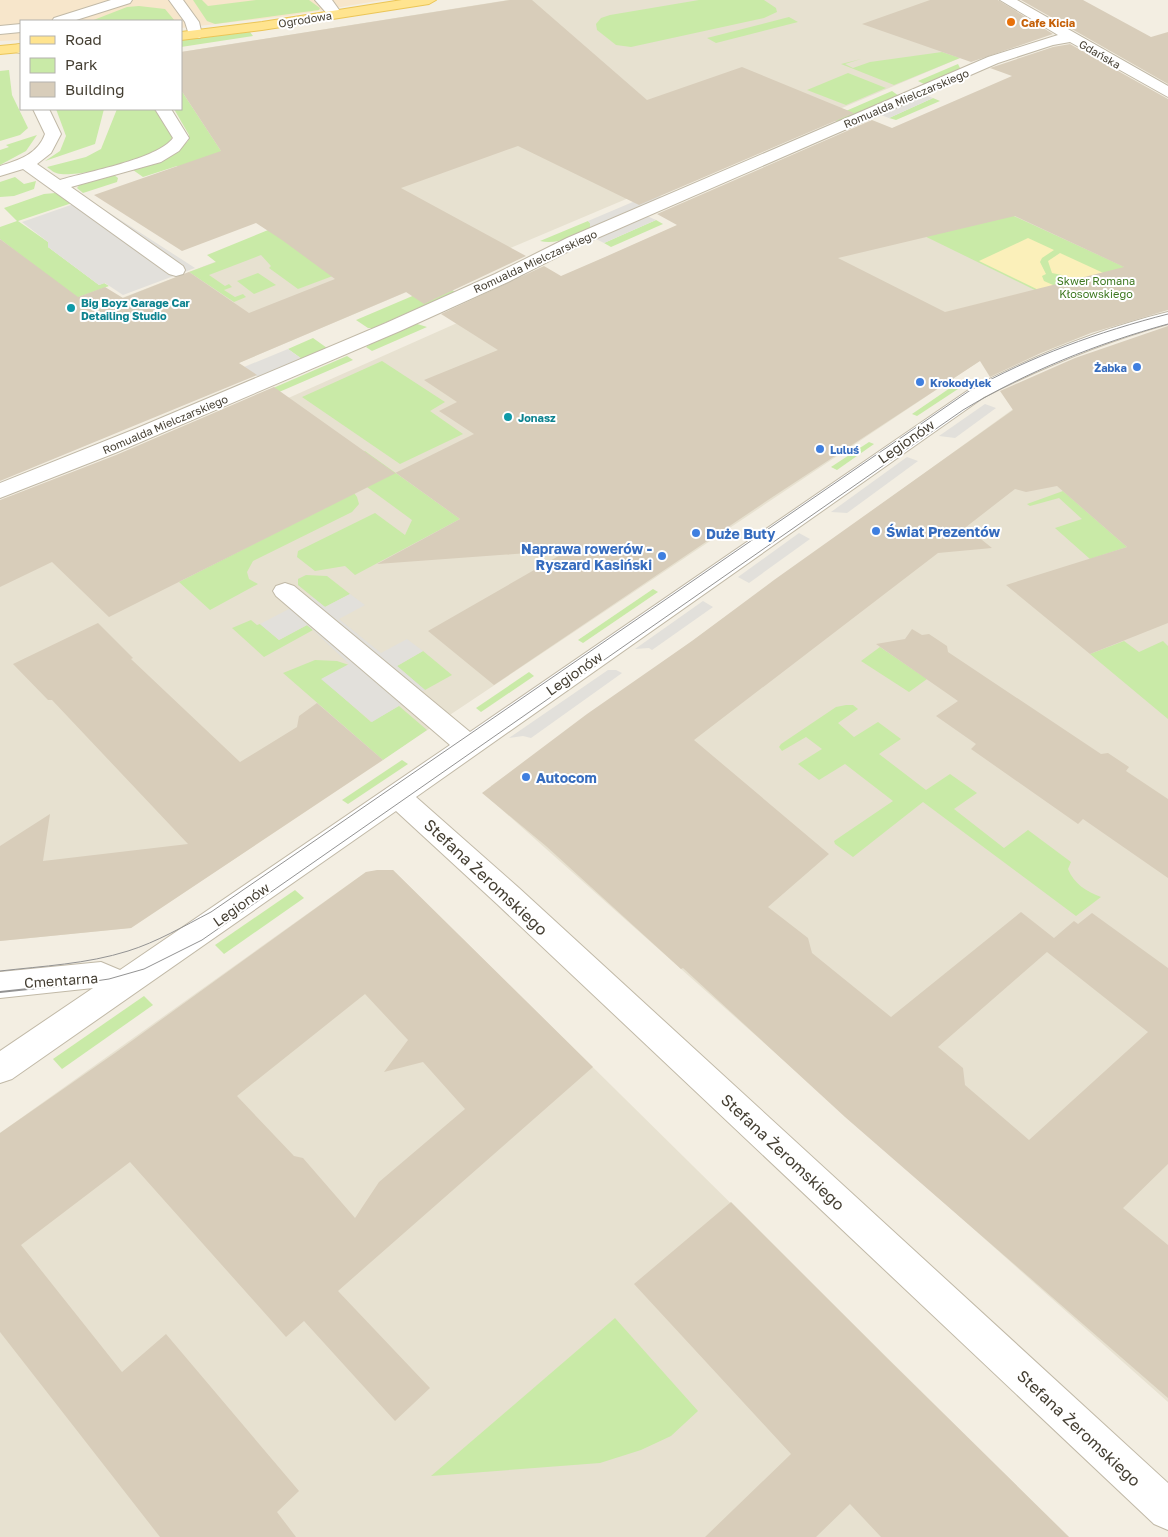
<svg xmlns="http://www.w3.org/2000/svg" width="1168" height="1537" font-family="'Golos Text',sans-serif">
  <rect width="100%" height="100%" fill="#f3eee2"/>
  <g fill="#e7e1d0">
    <path d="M 508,0 L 981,0 L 1026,30 L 0,464 L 0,345 L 326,219 L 227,160 L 181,90 L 181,52 Z"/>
    <path d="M 1061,55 L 1168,301 L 1005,344 L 131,928 L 0,941 L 0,526 Z"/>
    <path d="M 1168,347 L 1168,1402 L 491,800 L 491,786 L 1059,376 Z"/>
    <path d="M 393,870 L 1069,1537 L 0,1537 L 0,1133 L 366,872 Z"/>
  </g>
  <path fill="#f7e6cb" d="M 0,0 L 383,0 L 287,16 L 181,28 L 181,21 L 21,21 L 21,40 L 0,41 Z"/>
  <g fill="#c9eaa7">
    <path d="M 193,0 L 202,0 L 208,6 L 256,0 L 309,0 L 320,8 L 319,10 L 215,24 L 207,21 Z"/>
    <path d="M 699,0 L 764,0 L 776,8 L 777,12 L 764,18 L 631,47 L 616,45 L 597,30 L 596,24 L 601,18 L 610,15 Z"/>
    <path d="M 139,6 L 165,9 L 175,21 L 91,21 L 127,7 Z"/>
    <path d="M 789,17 L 798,22 L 716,43 L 707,38 Z"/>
    <path d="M 250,32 L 253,36 L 181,47 L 181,40 Z"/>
    <path d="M 942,52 L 960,58 L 894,85 L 841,64 L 861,59 L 845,64 L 853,68 L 870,62 Z"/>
    <path d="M 958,64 L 961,70 L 926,85 L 918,81 Z"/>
    <path d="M 9,70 L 12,95 L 28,128 L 20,135 L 0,141 L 0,71 Z"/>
    <path d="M 848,73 L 886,88 L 846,105 L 807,90 Z"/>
    <path d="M 181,90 L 227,160 L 338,274 L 298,289 L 269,268 L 271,266 L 261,255 L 209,275 L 225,286 L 229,284 L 232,287 L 224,290 L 235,297 L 243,294 L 246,297 L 234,302 L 189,272 L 216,262 L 207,255 L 273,228 L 177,166 L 143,177 L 133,170 L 173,155 L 188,141 L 189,135 L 174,109 L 181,109 Z"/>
    <path d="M 892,91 L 899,96 L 841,121 L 825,120 Z"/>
    <path d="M 933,98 L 940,101 L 896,120 L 889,118 Z"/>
    <path d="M 56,109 L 104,109 L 95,144 L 45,161 L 60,151 L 66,136 Z"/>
    <path d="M 117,109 L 156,109 L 172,137 C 168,158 81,177 61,174 C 55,174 51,170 47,167 L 86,157 L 101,149 Z"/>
    <path d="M 37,135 L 26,151 L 0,165 L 0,150 L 9,147 L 6,145 Z"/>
    <path d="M 114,175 L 118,178 L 117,182 L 83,193 L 77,188 L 81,183 Z"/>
    <path d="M 15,177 L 24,184 L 36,181 L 34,189 L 14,196 L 0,197 L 0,182 Z"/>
    <path d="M 55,193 L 72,203 L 18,221 L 48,242 L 48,247 L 99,285 L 104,283 L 109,286 L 76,298 L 0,239 L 0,227 L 17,221 L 4,208 L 44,194 Z"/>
    <path d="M 966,194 L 1168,287 L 1096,320 L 906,227 Z"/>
    <path d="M 656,220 L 663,224 L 611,247 L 604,243 Z"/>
    <path d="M 588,221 L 590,223 L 590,229 C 574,236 557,245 540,241 Z"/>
    <path d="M 258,273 L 276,285 L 254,294 L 237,281 Z"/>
    <path d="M 443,283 L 455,292 L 373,328 L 368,328 L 356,320 Z"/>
    <path d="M 414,323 L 427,327 L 372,351 L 366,347 L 380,338 Z"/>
    <path d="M 313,338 L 327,348 L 302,359 L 288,349 Z"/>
    <path d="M 347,356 L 353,360 L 263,399 L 257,395 Z"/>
    <path d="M 382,361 L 445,402 L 430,411 L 463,434 L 400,464 L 302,397 Z"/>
    <path d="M 953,386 L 958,389 L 917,416 L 912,414 Z"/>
    <path d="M 869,442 L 874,444 L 837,470 L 831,467 Z"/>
    <path d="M 365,451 L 460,519 L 355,575 L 345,566 L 315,571 L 297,557 L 298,551 L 375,513 L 405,535 L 412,520 L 367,487 L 345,461 Z"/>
    <path d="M 1063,491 L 1127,547 L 1090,559 L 1055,528 L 1082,519 L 1059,498 L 1030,506 L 1027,504 Z"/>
    <path d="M 354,493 L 357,497 L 359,504 L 352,512 L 253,561 L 247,572 L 249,579 L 258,584 L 210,610 L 179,582 Z"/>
    <path d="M 306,575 L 327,576 L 350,594 L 325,607 L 298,585 L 298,579 Z"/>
    <path d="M 653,589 L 658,592 L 583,643 L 578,640 Z"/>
    <path d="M 251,620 L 257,625 L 260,624 L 279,640 L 307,625 L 313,630 L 264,657 L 232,628 Z"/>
    <path d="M 1124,641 L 1139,652 L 1163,641 L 1168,646 L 1168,719 L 1090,654 Z"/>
    <path d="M 880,647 L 927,679 L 909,692 L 861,661 Z"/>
    <path d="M 423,651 L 452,675 L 425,690 L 397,666 Z"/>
    <path d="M 315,660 L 337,661 L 349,665 L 322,679 L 371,722 L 399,706 L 427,730 L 383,760 L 283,673 Z"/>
    <path d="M 529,672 L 534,676 L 481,712 L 476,708 Z"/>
    <path d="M 846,705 L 853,705 L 858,709 L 838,723 L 854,737 L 878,722 L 901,739 L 879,754 L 926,790 L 950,774 L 977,793 L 954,809 L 1004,848 L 1028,830 L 1071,862 L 1068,869 C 1074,884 1086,891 1101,897 L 1076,916 L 923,802 L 853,857 L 835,844 L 834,841 L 893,801 L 845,764 L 819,780 L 798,764 L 822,749 L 806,737 L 782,751 L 779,747 L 781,744 L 836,707 Z"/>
    <path d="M 402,760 L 408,764 L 348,804 L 342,800 Z"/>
    <path d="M 295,890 L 304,898 L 224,954 L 215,945 Z"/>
    <path d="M 144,996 L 153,1005 L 62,1069 L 53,1059 Z"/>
    <path d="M 615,1318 L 698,1411 L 671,1436 L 641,1450 L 600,1463 L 431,1476 Z"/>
  </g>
  <g fill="#fbf0ba">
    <path d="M 1028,238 L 1054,250 L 1042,258 L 1040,262 L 1046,274 L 1042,276 L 1044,281 L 1053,285 L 1096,318 L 979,261 Z"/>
    <path d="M 1060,253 L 1149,294 L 1067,281 L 1062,275 L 1052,273 L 1048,261 Z"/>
  </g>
  <g fill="#e2e0db">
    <path d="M 925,95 L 933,98 L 889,118 L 881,115 Z"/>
    <path d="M 654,193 L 663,198 L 590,229 L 590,223 L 588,221 Z"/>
    <path d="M 88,199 L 195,268 L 123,295 L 105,283 L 99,285 L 48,247 L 48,242 L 22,222 Z"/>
    <path d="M 647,216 L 656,220 L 604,243 L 596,239 Z"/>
    <path d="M 288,349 L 302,359 L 258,377 L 244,367 Z"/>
    <path d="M 985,404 L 996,408 L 955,438 L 939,436 Z"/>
    <path d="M 907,457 L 918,461 L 847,513 L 831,512 Z"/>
    <path d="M 799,533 L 810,539 L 749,583 L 738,577 Z"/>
    <path d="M 350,594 L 365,605 L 339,619 L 381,653 L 407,639 L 423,651 L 397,666 L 425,690 L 372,722 L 321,679 L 349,664 L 313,630 L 307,625 L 279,640 L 260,624 L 312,597 L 325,607 Z"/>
    <path d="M 703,601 L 713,607 L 652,650 L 649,648 L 635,649 Z"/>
    <path d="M 608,670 L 616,670 L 622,673 L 531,738 L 523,736 L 509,738 Z"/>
  </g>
  <g fill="#d8cdba" fill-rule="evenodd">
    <path d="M 510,0 L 532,0 L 647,100 L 742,67 L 854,113 L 639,205 L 518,146 L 401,188 L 526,256 L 424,304 L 406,292 L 239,363 L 257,375 L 0,481 L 0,239 L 78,297 L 105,287 L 123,298 L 189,272 L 249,313 L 335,279 L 282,240 L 256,223 L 182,251 L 94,195 L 221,151 L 181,90 L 181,52 Z"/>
    <path d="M 930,0 L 998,0 L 1053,34 L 971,62 L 862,24 Z"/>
    <path d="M 1021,0 L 1083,0 L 1151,37 L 1168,32 L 1168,84 Z"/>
    <path d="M 1070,44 L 1168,99 L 1168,310 L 1091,333 L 1041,353 L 990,377 L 980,361 L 774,496 L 494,685 L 428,631 L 569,550 L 377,564 L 460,519 L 396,473 L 109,617 L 52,562 L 0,587 L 0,500 L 116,455 L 274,387 L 395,473 L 474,434 L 439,411 L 457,402 L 424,380 L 498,350 L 441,314 L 544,266 L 561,276 L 605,257 L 677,225 L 657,214 L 872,120 L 892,128 L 1012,76 L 990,68 L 1053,47 ZM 1015,216 L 1124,267 L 945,312 L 838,258 Z"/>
    <path d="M 1168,326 L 1168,623 L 1090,654 L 1006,585 L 1127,547 L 1057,486 L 1026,492 L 1015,489 L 966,527 L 992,548 L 938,553 L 694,740 L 829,854 L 768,907 L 808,938 L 812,953 L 891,1017 L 1021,912 L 1054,938 L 1074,921 L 1078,924 L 1092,913 L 1168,968 L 1168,1164 L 1123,1208 L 1168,1245 L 1168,1398 L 845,1117 L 683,968 L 681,969 L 546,846 L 482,793 L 587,714 L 692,641 L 774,580 L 1013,410 L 1000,391 L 1075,358 ZM 1047,952 L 1148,1032 L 1029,1140 L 965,1085 L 963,1068 L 938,1047 Z"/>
    <path d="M 98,623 L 133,658 L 131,659 L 240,762 L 297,727 L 299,716 L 317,703 L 383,760 L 131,928 L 0,941 L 0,846 L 50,814 L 43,861 L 188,844 L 52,700 L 48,700 L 13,664 Z"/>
    <path d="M 912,629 L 922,635 L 929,634 L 947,646 L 948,652 L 1101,754 L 1108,753 L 1129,767 L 1126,771 L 1168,799 L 1168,878 L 1083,819 L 1078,824 L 971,749 L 976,744 L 936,716 L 958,701 L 876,644 L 905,639 Z"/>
    <path d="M 377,870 L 393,870 L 593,1067 L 338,1291 L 430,1388 L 395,1421 L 304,1321 L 286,1337 L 130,1162 L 21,1245 L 122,1372 L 166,1334 L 299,1491 L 277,1512 L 296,1537 L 160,1537 L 0,1332 L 0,1133 L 115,1053 L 366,872 ZM 365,994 L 408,1040 L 384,1072 L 423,1062 L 465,1109 L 379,1182 L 355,1218 L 303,1158 L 294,1156 L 237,1096 Z"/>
    <path d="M 731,1202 L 888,1359 L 1069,1537 L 881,1537 L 850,1504 L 816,1537 L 705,1537 L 791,1454 L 634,1284 Z"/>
  </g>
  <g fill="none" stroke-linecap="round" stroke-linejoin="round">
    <g stroke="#c1b9a7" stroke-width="2">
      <g id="minor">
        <path d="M 111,0 L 132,0 L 130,3 L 73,21 L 52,21 L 54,18 Z"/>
        <path d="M 169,0 L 183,0 L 199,22 L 202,35 L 200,38 L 190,38 L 185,22 Z"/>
        <path d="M 315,0 L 332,0 L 342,14 L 340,17 L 330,17 Z"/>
        <path d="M 1000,0 L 1017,0 L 1168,86 L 1168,97 L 1070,42 L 1053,45 L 998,63 L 579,246 L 508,282 L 400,331 L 115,453 L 0,498 L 0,483 L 135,429 L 386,323 L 495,274 L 567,238 L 988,57 L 1058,35 Z"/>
        <path d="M 21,24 L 21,32 L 0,34 L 0,26 Z"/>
        <path d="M 21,44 L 21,53 L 16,52 L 14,48 L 16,45 Z"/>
        <path d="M 33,109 L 49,109 L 61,134 L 51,153 L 37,164 L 60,180 C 86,172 158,159 173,138 L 155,109 L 171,109 L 189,138 L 179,151 L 161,162 L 71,187 L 183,266 L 185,270 L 183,274 L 176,276 L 169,274 L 23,169 L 0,176 L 0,166 C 19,160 38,154 45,134 Z"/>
        <path d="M 1168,312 L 1168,324 C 1104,342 1043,367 984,397 L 416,797 L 519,888 L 1168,1483 L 1168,1530 L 1154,1524 L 497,904 L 396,811 L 12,1079 L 0,1083 L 0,1051 L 93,988 L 0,998 L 0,972 L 101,962 L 120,970 L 450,745 L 276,596 L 273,591 L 276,586 L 285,583 L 294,586 L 470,732 L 970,389 C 1033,356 1099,329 1168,312 Z"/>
      </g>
    </g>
    <g stroke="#ebc557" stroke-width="2">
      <g id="major">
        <path d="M 402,0 L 436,0 L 429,4 L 262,30 L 181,40 L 181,32 L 262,22 Z"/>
        <path d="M 21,44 L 21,52 L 0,54 L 0,46 Z"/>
      </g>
    </g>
    <use href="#minor" fill="#fff" fill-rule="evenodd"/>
    <use href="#major" fill="#ffe48f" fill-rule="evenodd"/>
    <g stroke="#939393" stroke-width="1">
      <path d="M 0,971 C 43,966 87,964 128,951 C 157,942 184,926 211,912 L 969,391 C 1032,356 1098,332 1168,314"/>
      <path d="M 55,987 L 109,979 L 144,969 L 202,940 L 963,410 C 1028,371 1096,344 1168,324"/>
    </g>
    <path stroke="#939393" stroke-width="2" d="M 0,992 L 66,985"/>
  </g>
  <circle fill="#e8710a" stroke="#fff" stroke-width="2" cx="1011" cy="22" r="5"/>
  <g fill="#0f9aa8" stroke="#fff" stroke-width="2">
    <circle cx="71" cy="308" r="5"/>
    <circle cx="508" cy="417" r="5"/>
  </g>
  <g fill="#3f7fe0" stroke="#fff" stroke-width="2">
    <circle cx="1137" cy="367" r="5"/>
    <circle cx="920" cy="382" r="5"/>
    <circle cx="820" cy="449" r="5"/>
    <circle cx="876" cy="531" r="5"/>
    <circle cx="696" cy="533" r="5"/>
    <circle cx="662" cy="556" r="5"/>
    <circle cx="526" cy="777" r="5"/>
  </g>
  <g text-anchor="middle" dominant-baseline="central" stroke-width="4" stroke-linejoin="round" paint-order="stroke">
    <g font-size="11" fill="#443e32" stroke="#fff">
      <text transform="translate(305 19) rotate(-9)">Ogrodowa</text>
      <text transform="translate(1100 54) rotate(30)">Gdańska</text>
      <text transform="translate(906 98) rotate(-23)">Romualda Mielczarskiego</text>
      <text transform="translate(535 261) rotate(-25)">Romualda Mielczarskiego</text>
      <text transform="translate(165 424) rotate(-23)">Romualda Mielczarskiego</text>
    </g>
    <g font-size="11" font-weight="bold" fill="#c56008" stroke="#fff" text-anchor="start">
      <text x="1021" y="22">Cafe Kicia</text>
    </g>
    <g font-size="11" fill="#3f7922" stroke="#fff">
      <text x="1096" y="280">Skwer Romana<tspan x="1096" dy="13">Kłosowskiego</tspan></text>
    </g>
    <g font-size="11" font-weight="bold" fill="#0d838f" stroke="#fff" text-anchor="start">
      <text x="81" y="302">Big Boyz Garage Car<tspan x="81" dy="13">Detailing Studio</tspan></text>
      <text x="518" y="417">Jonasz</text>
    </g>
    <g font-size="11" font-weight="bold" fill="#366cbe" stroke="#fff" text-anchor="start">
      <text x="1127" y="367" text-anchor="end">Żabka</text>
      <text x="930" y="382">Krokodylek</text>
      <text x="830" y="449">Luluś</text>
    </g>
    <g font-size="14" fill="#443e32" stroke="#fff">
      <text transform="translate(906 441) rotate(-35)">Legionów</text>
      <text transform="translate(574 673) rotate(-35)">Legionów</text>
      <text transform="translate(241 904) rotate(-35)">Legionów</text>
      <text transform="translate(61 980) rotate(-4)">Cmentarna</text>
    </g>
    <g font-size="14" font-weight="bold" fill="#366cbe" stroke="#fff" text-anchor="start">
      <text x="886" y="531">Świat Prezentów</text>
      <text x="706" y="533">Duże Buty</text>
      <text x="652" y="548" text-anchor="end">Naprawa rowerów -<tspan x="652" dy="16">Ryszard Kasiński</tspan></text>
      <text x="536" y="777">Autocom</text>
    </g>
    <g font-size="16" fill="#443e32" stroke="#fff">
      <text transform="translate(486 877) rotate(43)">Stefana Żeromskiego</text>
      <text transform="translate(783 1152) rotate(43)">Stefana Żeromskiego</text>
      <text transform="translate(1079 1428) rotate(43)">Stefana Żeromskiego</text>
    </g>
  </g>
  <rect x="20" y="20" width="162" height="90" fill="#ffffff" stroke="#b4b2ad"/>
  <rect x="30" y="36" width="25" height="8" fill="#ffe48f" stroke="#b4b2ad"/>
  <text x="65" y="45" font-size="15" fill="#443e32">Road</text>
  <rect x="30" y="58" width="25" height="15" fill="#c9eaa7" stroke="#b4b2ad"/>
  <text x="65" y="70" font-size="15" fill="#443e32">Park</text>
  <rect x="30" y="82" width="25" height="15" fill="#d8cdba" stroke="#b4b2ad"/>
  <text x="65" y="95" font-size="15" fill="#443e32">Building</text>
</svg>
